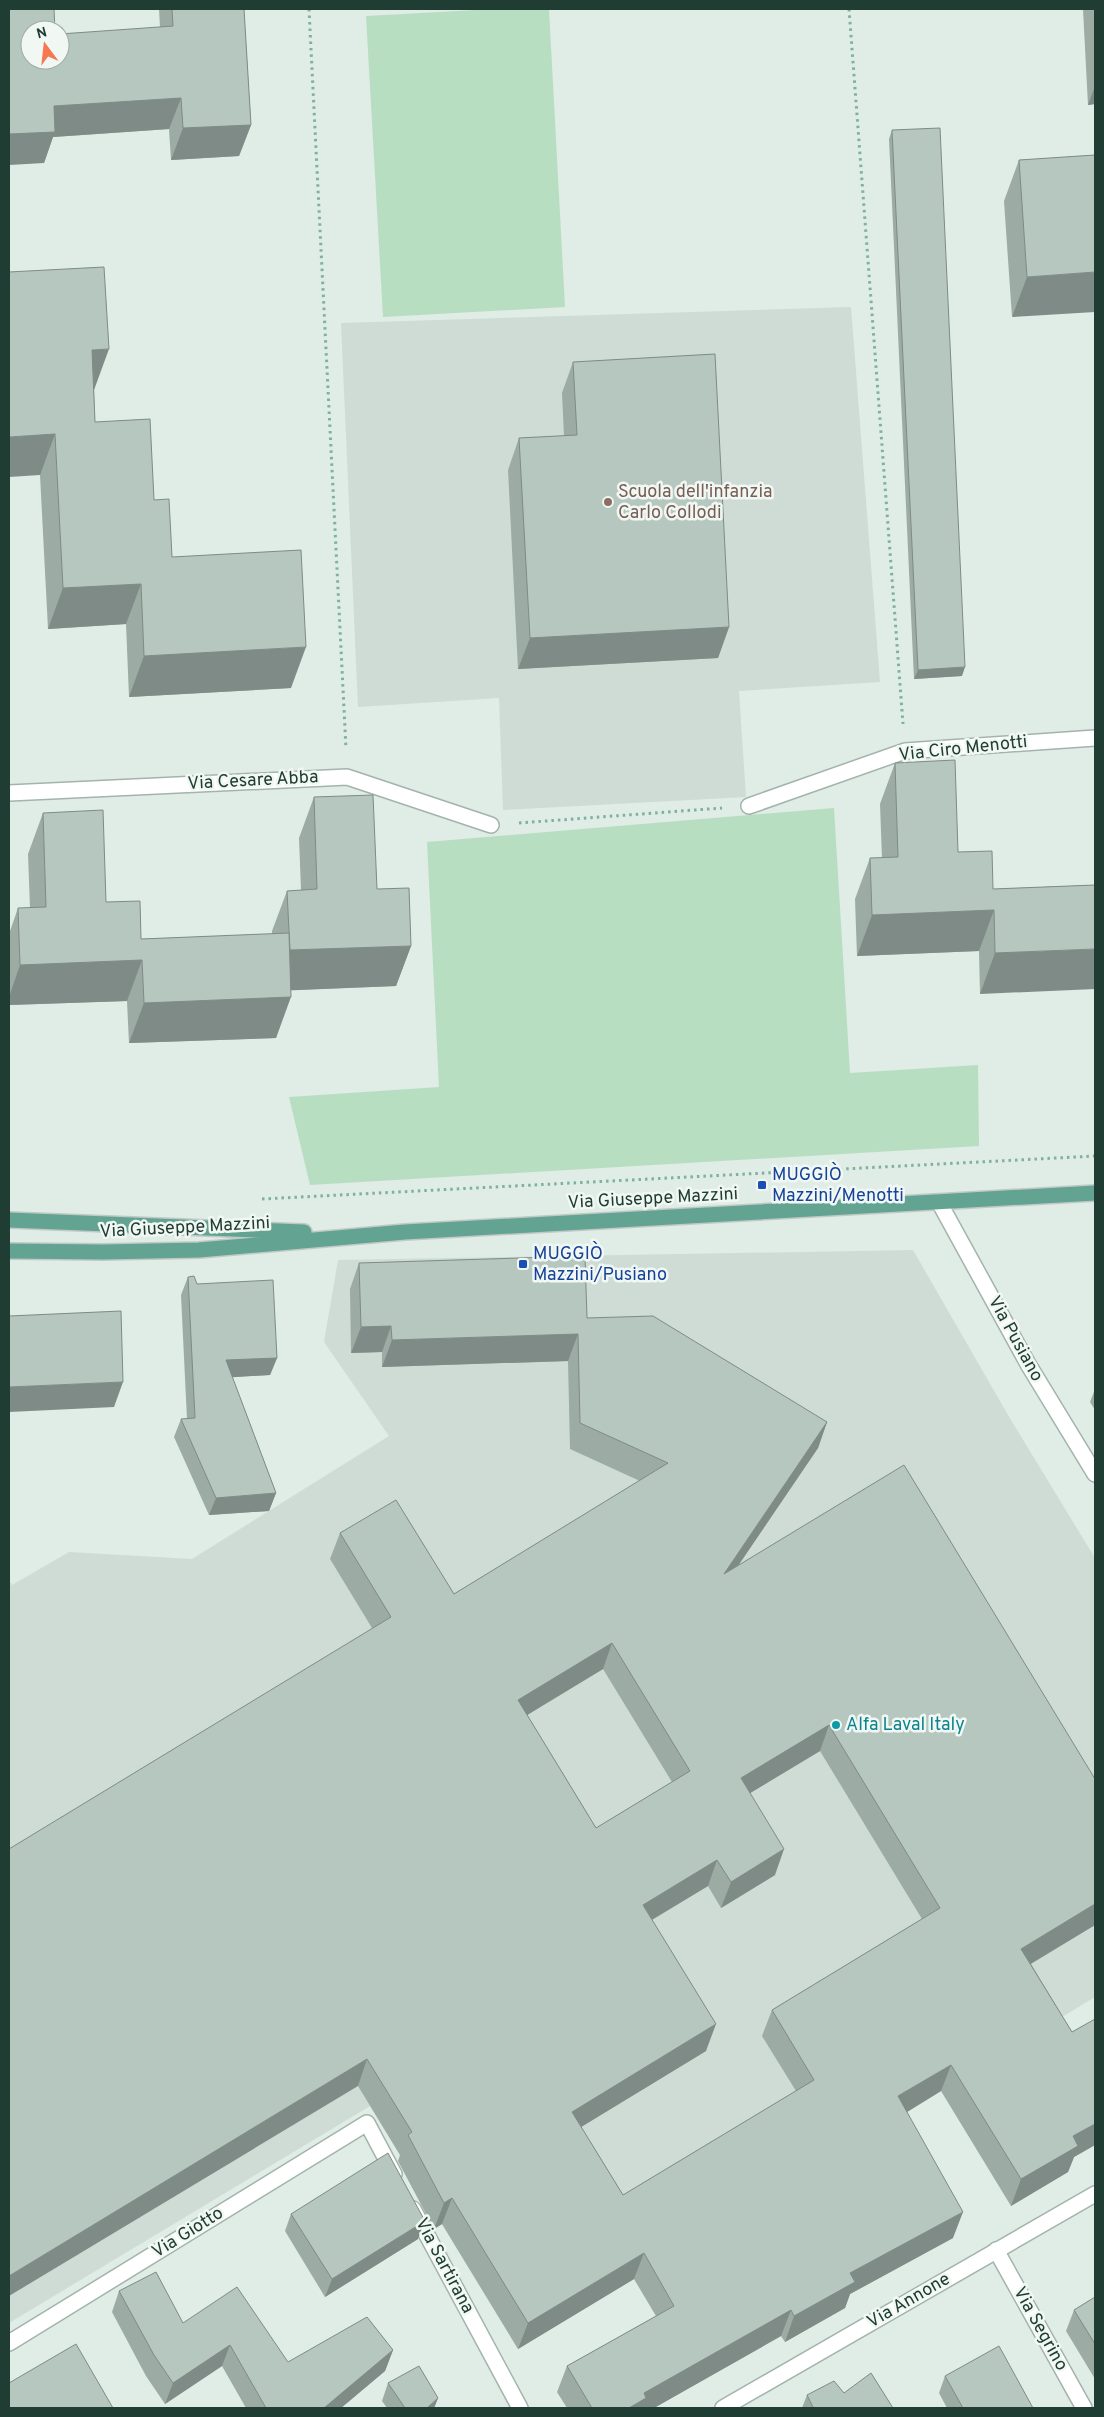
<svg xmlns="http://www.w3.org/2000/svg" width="1104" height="2417" font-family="Overpass,sans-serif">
  <rect width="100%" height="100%" fill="#e0ece6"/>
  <g fill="#cedcd5">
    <path d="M 851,307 L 880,682 L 739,691 L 746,797 L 503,810 L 499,698 L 358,707 L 341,323 Z"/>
    <path d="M 913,1250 L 1008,1415 L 1095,1558 L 1095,1997 L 518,2349 L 370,2106 L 9,2323 L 9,1580 L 12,1585 L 69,1552 L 192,1559 L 389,1436 L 324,1342 L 338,1260 Z"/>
  </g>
  <g fill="#b8dec1">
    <path d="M 494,9 L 549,9 L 565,307 L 383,317 L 366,16 Z"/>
    <path d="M 834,808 L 850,1073 L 978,1065 L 979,1146 L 310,1185 L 289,1097 L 439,1087 L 427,842 Z"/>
  </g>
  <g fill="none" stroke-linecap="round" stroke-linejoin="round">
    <g stroke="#a3b4ad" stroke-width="18">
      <g id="minor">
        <path d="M 9,793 L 347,777 L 491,825"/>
        <path d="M 749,806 L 905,751 L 1095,738"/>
        <path d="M 939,1202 L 1028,1364 L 1095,1474"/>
        <path d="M 413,2209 L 520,2408"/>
        <path d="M 996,2250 L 1084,2408"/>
        <path d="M 9,2343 L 367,2123 L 394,2174"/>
        <path d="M 723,2408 L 1095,2194"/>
      </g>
    </g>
    <g stroke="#c1c9c6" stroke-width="18">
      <g id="major">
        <path d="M 9,1220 L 304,1232"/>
        <path d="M 9,1251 L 103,1252 L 199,1250 L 405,1232 L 1095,1193"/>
      </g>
    </g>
    <g stroke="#7fb1a0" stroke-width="3" stroke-dasharray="2.5 4" stroke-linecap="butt">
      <path d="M 309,9 L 346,749"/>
      <path d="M 849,9 L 903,724"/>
      <path d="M 519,823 L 722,808"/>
      <path d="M 262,1199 L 1095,1156"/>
    </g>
    <use href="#minor" stroke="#fff" stroke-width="15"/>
    <use href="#major" stroke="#63a391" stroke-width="15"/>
  </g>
  <g fill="#9caba4" fill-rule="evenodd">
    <path d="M 159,9 L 244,9 L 251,125 L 239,156 L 171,160 L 169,129 L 53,137 L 44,163 L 30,60 L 160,27 Z"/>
    <path d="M 1083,9 L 1095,9 L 1095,104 L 1088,105 Z"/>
    <path d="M 892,130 L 962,676 L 914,679 L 889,139 Z"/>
    <path d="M 1095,155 L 1012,317 L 1004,201 L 1019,160 Z"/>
    <path d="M 9,272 L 94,390 L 95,422 L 154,500 L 172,557 L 291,688 L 129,697 L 126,624 L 48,629 L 40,475 Z"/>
    <path d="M 573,362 L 729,627 L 718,658 L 518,669 L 508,470 L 519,438 L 564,436 L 562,393 Z"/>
    <path d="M 895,763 L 958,852 L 993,889 L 1095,885 L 980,994 L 979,951 L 857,956 L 855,899 L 870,858 L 882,858 L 880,804 Z"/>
    <path d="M 314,797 L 377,889 L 411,946 L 396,986 L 291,990 L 276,1038 L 129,1043 L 127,1001 L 9,1005 L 9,934 L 18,908 L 30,908 L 28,854 L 43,813 L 106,902 L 141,939 L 272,934 L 272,931 L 287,891 L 301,890 L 299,838 Z"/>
    <path d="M 359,1263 L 587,1318 L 827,1422 L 818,1448 L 738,1566 L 1095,1779 L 1095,1925 L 1031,1964 L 1072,2032 L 1095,2019 L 1095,2145 L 1074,2157 L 1068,2172 L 1011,2206 L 941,2091 L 907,2112 L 953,2238 L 850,2294 L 845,2308 L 785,2342 L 781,2336 L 654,2408 L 567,2408 L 557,2392 L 567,2366 L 656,2316 L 634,2279 L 518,2349 L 442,2224 L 434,2229 L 398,2161 L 400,2155 L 358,2086 L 372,1628 L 330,1559 L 340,1533 L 454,1594 L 640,1481 L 570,1449 L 568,1361 L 382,1367 L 382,1352 L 351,1353 L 350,1289 ZM 603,1669 L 672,1782 L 596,1828 L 527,1715 ZM 820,1751 L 922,1919 L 772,2010 L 762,2036 L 796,2091 L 623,2195 L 581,2127 L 706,2051 L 652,1920 L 708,1886 L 721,1908 L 775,1875 L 750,1793 Z"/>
    <path d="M 188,1277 L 197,1284 L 277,1358 L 270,1375 L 232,1377 L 276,1493 L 269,1511 L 209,1515 L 174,1437 L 181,1419 L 187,1419 L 181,1295 Z"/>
    <path d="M 1095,1389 L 1095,1410 L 1090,1402 Z"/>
    <path d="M 291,2214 L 418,2239 L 325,2297 L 285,2231 Z"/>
    <path d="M 119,2291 L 183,2323 L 288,2362 L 393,2350 L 385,2371 L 341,2408 L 246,2408 L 222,2366 L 165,2404 L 146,2376 L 112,2312 Z"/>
    <path d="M 1095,2297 L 1095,2379 L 1066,2331 L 1074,2310 Z"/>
    <path d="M 945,2376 L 1033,2408 L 947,2408 L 939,2393 Z"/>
    <path d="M 388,2383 L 438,2398 L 434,2408 L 387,2408 L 382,2401 Z"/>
    <path d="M 844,2393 L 893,2408 L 802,2408 L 807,2395 Z"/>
  </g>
  <g fill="#7f8b86">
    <path d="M 1095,86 L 1095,104 L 1088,105 Z"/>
    <path d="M 181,98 L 169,129 L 53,137 L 44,163 L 9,165 L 9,134 L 54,106 Z"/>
    <path d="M 251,125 L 239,156 L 171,160 L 183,128 Z"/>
    <path d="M 1095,272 L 1095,312 L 1012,317 L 1027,277 Z"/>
    <path d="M 109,349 L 94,390 L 77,391 L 92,350 Z"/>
    <path d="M 55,434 L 40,475 L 9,477 L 9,437 Z"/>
    <path d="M 141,584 L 126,624 L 48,629 L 63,588 Z"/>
    <path d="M 729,627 L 718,658 L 518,669 L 530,638 Z"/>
    <path d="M 306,647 L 291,688 L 129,697 L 144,656 Z"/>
    <path d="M 965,667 L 962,676 L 914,679 L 918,670 Z"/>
    <path d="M 994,910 L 979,951 L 857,956 L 872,915 Z"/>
    <path d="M 411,946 L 396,986 L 275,991 L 290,950 Z"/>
    <path d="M 1095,949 L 1095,989 L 980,994 L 995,953 Z"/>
    <path d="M 142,960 L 127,1001 L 9,1005 L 9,997 L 20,965 Z"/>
    <path d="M 291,997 L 276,1038 L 129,1043 L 144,1003 Z"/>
    <path d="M 391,1326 L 382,1352 L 351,1353 L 361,1327 Z"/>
    <path d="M 578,1334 L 568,1361 L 382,1367 L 392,1340 Z"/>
    <path d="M 277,1358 L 270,1375 L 220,1378 L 226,1360 Z"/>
    <path d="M 123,1382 L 114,1407 L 9,1412 L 9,1387 Z"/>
    <path d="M 827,1422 L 818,1448 L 714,1601 L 724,1574 Z"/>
    <path d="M 276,1493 L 269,1511 L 209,1515 L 216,1498 Z"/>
    <path d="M 612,1643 L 603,1669 L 509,1726 L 518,1700 Z"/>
    <path d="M 829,1725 L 820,1751 L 732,1804 L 741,1778 Z"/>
    <path d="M 784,1849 L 775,1875 L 721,1908 L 731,1882 Z"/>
    <path d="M 717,1860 L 708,1886 L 633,1931 L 643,1905 Z"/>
    <path d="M 1095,1904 L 1095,1925 L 1012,1975 L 1021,1949 Z"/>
    <path d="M 716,2024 L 706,2051 L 563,2138 L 572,2112 Z"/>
    <path d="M 367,2059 L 358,2086 L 9,2296 L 9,2276 Z"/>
    <path d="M 951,2065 L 941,2091 L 889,2123 L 898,2096 Z"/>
    <path d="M 1095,2124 L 1095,2145 L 1074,2157 L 1068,2172 L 1011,2206 L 1021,2179 L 1073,2136 Z"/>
    <path d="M 452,2198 L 442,2224 L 434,2229 L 444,2203 Z"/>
    <path d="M 963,2212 L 953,2238 L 850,2294 L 845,2308 L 785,2342 L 794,2316 L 850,2273 Z"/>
    <path d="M 425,2221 L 418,2239 L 325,2297 L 332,2279 Z"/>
    <path d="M 644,2253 L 634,2279 L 518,2349 L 528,2323 Z"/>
    <path d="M 791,2310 L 781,2336 L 654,2408 L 629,2408 L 644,2393 Z"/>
    <path d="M 230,2345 L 222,2366 L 165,2404 L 173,2383 Z"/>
    <path d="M 393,2350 L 385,2371 L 341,2408 L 324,2408 Z"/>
    <path d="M 438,2398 L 434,2408 L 427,2408 Z"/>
  </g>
  <g fill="#b5c7bf" stroke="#7f8b86" fill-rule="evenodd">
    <path d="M 9,9 L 54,9 L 55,30 L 30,30 L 30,60 L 60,60 L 60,34 L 173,26 L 172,9 L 244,9 L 251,125 L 183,128 L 181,98 L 54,106 L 55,132 L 9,134 Z"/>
    <path d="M 940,128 L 965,667 L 918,670 L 892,130 Z"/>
    <path d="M 1095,155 L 1095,272 L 1027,277 L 1019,160 Z"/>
    <path d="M 104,267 L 109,349 L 92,350 L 95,422 L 150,419 L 154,500 L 169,499 L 172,557 L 301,550 L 306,647 L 144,656 L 141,584 L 63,588 L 55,434 L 9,437 L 9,272 Z"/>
    <path d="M 715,354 L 729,627 L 530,638 L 519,438 L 577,435 L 573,362 Z"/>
    <path d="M 955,760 L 958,852 L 992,851 L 993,889 L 1095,885 L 1095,949 L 995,953 L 994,910 L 872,915 L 870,858 L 898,857 L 895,763 Z"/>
    <path d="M 373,795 L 377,889 L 409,888 L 411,946 L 290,950 L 287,891 L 317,889 L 314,797 Z"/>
    <path d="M 103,810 L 106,902 L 140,901 L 141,939 L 289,933 L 291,997 L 144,1003 L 142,960 L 20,965 L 18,908 L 46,907 L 43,813 Z"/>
    <path d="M 585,1256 L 587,1318 L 653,1316 L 827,1422 L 724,1574 L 904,1465 L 1095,1779 L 1095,1904 L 1021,1949 L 1072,2032 L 1095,2019 L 1095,2124 L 1073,2136 L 1078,2146 L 1021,2179 L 951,2065 L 898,2096 L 963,2212 L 850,2273 L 855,2282 L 794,2316 L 791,2310 L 644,2393 L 646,2398 L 629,2408 L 592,2408 L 567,2366 L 674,2306 L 644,2253 L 528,2323 L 452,2198 L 444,2203 L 408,2135 L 412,2132 L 367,2059 L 9,2276 L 9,1849 L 391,1617 L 340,1533 L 396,1500 L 454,1594 L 668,1463 L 580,1423 L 578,1334 L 392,1340 L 391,1326 L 361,1327 L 359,1263 ZM 612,1643 L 690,1771 L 596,1828 L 518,1700 ZM 829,1725 L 940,1908 L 772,2010 L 814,2080 L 623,2195 L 572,2112 L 716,2024 L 643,1905 L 717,1860 L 731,1882 L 784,1849 L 741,1778 Z"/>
    <path d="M 194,1276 L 197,1284 L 273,1280 L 277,1358 L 226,1360 L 276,1493 L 216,1498 L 181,1419 L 195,1418 L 188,1277 Z"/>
    <path d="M 121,1311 L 123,1382 L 9,1387 L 9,1316 Z"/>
    <path d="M 388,2153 L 425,2221 L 332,2279 L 291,2214 Z"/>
    <path d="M 156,2272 L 183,2323 L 237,2287 L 288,2362 L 367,2317 L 393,2350 L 324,2408 L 266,2408 L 230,2345 L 173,2383 L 154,2355 L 119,2291 Z"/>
    <path d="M 1095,2297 L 1095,2344 L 1074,2310 Z"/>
    <path d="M 76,2344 L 113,2408 L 9,2408 L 9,2383 Z"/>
    <path d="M 999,2346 L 1033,2408 L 963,2408 L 945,2376 Z"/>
    <path d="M 419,2366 L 438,2398 L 427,2408 L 405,2408 L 388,2383 Z"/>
    <path d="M 871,2373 L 893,2408 L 811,2408 L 813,2407 L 807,2395 L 834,2381 L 844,2393 Z"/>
  </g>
  <circle fill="#8d6e63" stroke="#f1f8f4" stroke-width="2" cx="608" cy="502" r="5"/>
  <g fill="#1a4fb4" stroke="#f1f8f4" stroke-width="2">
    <rect x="757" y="1180" width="10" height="10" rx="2.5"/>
    <rect x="518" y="1259" width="10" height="10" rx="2.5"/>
  </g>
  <circle fill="#0f9aa8" stroke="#f1f8f4" stroke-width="2" cx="836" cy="1725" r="5"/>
  <g text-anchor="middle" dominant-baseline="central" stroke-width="5" stroke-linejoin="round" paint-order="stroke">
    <g font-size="18" fill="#785e54" stroke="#f1f8f4" text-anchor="start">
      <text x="618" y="492">Scuola dell'infanzia<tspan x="618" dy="21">Carlo Collodi</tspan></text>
    </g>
    <g font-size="18" fill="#203d34" stroke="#f1f8f4">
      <text transform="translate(963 749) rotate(-6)">Via Ciro Menotti</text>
      <text transform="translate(253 781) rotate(-3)">Via Cesare Abba</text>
      <text transform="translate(653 1199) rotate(-3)">Via Giuseppe Mazzini</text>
      <text transform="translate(185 1228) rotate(-3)">Via Giuseppe Mazzini</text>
      <text transform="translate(1015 1339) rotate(61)">Via Pusiano</text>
      <text transform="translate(188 2233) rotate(-32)">Via Giotto</text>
      <text transform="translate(444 2266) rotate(62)">Via Sartirana</text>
      <text transform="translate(909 2301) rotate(-30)">Via Annone</text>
      <text transform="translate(1040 2329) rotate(61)">Via Segrino</text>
    </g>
    <g font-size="18" fill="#164399" stroke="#f1f8f4" text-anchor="start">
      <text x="772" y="1175">MUGGIÒ<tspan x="772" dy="21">Mazzini/Menotti</tspan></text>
      <text x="533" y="1254">MUGGIÒ<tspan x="533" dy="21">Mazzini/Pusiano</tspan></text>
    </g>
    <g font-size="18" fill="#0d838f" stroke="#f1f8f4" text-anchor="start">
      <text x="846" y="1725">Alfa Laval Italy</text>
    </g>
  </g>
  <rect width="1104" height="2417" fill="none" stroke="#203d34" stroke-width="20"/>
  <g transform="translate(45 45) rotate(345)"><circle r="24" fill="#f1f8f4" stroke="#9dada7"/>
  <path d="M0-4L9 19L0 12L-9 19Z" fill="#f77753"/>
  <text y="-8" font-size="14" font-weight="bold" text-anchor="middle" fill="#203d34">N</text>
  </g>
</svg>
